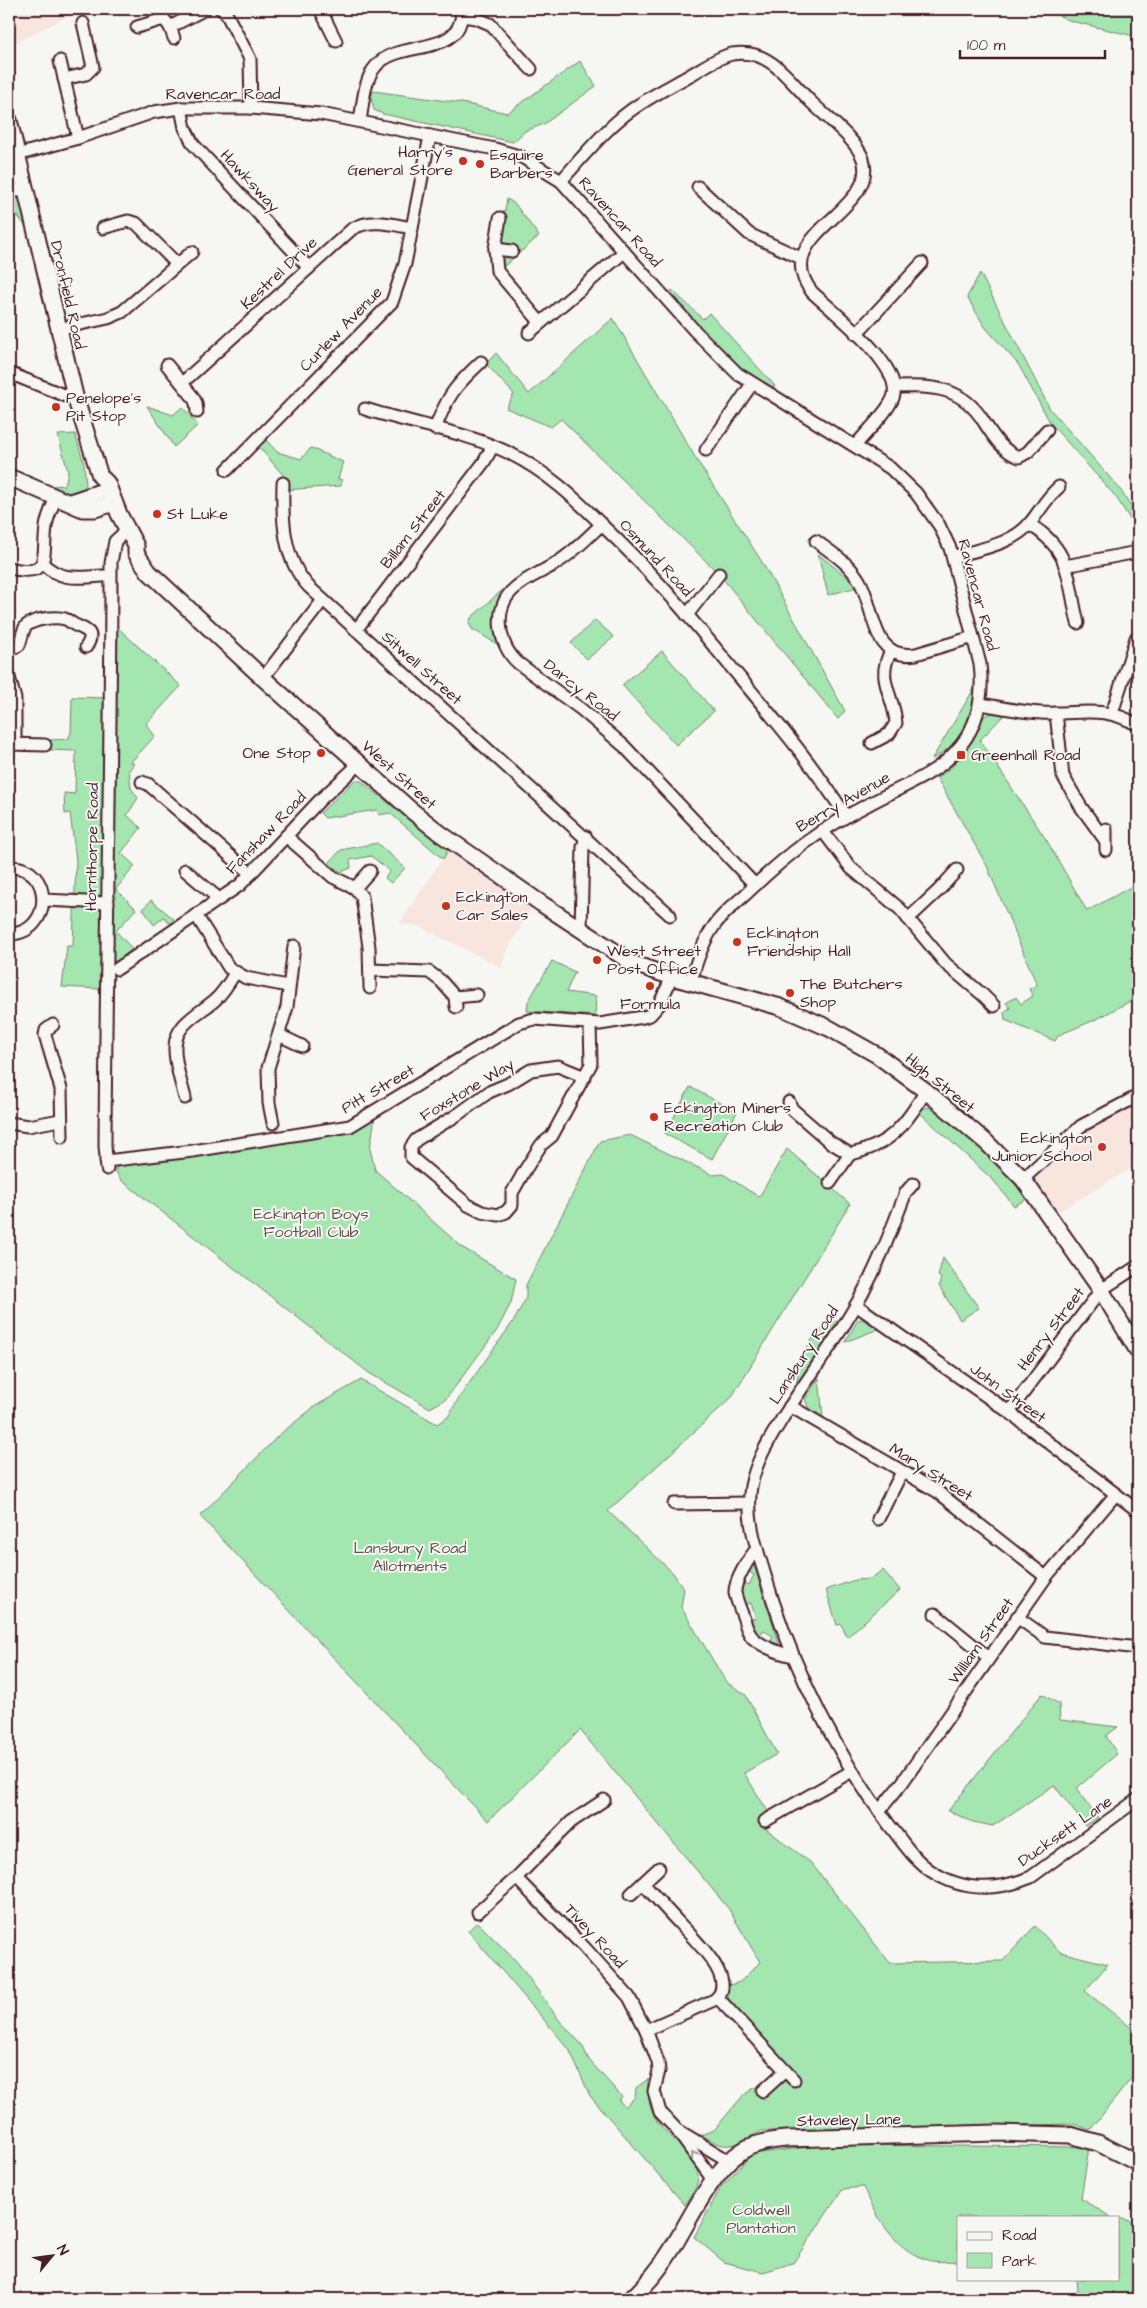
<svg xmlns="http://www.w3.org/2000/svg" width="1147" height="2308" font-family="'Architects Daughter',sans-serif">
  <rect width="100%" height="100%" fill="#f6f6f2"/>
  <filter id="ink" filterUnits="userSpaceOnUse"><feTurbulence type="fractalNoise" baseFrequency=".02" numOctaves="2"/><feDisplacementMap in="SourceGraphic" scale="10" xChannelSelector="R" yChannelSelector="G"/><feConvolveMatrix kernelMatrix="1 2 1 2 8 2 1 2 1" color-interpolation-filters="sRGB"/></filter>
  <g filter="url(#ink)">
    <g fill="#f7e5de">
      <path d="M 9,9 L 82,9 L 9,46 Z"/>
      <path d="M 448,850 L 533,906 L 506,952 L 501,967 L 418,926 L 400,923 Z"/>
      <path d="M 1138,1105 L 1138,1164 L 1058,1212 L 1033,1178 L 1085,1131 Z"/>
    </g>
    <g fill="#a4e6af" stroke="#77826d">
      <path d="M 1044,9 L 1138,9 L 1138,37 L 1071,21 Z"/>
      <path d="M 580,61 L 596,86 L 544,124 L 525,131 L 513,142 L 383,114 L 374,110 L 371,98 L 373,91 L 462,103 L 507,113 Z"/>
      <path d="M 10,157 L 26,227 L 9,204 Z"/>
      <path d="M 507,199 L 515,204 L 539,236 L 502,268 L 501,258 L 507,247 L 500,237 Z"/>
      <path d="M 980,273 L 1050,409 L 1119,488 L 1138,516 L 1138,532 L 1116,497 L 1051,424 L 1018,364 L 985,327 L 967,297 Z"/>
      <path d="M 672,290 L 703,319 L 709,313 L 775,386 L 771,387 C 729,366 701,327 669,293 Z"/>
      <path d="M 613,318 L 698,462 L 762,562 L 845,711 L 838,719 L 719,574 L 561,419 L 551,427 L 506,408 L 514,394 L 486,364 L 496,353 L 529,394 Z"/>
      <path d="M 147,406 L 173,415 L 182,407 L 198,425 L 174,447 Z"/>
      <path d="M 75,434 L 84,463 L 86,485 C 77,500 63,491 50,486 L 65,485 L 68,472 L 58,435 Z"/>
      <path d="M 265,439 L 277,452 L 301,459 L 311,448 L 343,462 L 338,479 L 342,480 L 341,486 L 283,490 L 283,475 L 258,446 Z"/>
      <path d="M 818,554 L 853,582 L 857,587 L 828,595 Z"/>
      <path d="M 507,589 L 500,646 L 472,629 L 469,623 L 471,618 L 500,592 Z"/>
      <path d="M 595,620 L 614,637 L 587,659 L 571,643 Z"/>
      <path d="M 106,627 L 117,627 L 181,686 L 146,724 L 155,736 L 131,762 L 134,764 L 129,770 L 131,788 L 138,798 L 127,815 L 141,828 L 121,853 L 135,866 L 116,889 L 136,909 L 116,931 L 132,949 L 120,959 L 102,967 L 99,989 L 62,987 L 67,946 L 73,946 L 76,860 L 70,813 L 65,814 L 64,793 L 75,794 L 76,751 L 49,750 L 50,740 L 68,739 L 71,733 L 72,697 L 106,698 Z"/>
      <path d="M 662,651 L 714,711 L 676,745 L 622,685 Z"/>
      <path d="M 975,687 C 974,717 960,745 932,759 Z"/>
      <path d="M 997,712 L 1006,713 L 980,740 L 1047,841 L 1087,911 L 1138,883 L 1138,1000 L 1136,998 L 1097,1019 L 1059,1035 L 1055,1041 L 1005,1020 L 1004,1012 L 1010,1008 L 1006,1003 L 1016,997 L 1021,1004 L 1033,996 L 1029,989 L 1037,985 L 987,866 L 937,778 L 952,767 L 958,756 L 975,736 L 980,722 L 986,715 Z"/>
      <path d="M 355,780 L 361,781 L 448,850 L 443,859 L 390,813 L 379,815 L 377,810 L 325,818 L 320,813 Z"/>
      <path d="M 377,843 L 405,868 L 391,883 L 385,878 L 390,871 L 371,856 L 350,860 L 351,868 L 341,872 L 328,864 L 341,850 Z"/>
      <path d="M 151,900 L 175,920 L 169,923 L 164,917 L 154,925 L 143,909 Z"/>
      <path d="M 552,961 L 575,972 L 566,992 L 596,996 L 595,1016 L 527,1011 L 528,1002 Z"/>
      <path d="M 690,1087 L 737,1112 L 712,1159 L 665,1134 Z"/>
      <path d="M 928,1107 L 938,1113 L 940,1111 C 972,1138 1001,1165 1027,1199 L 1014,1206 L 994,1181 L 918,1111 Z"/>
      <path d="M 375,1117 L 370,1149 L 375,1170 L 463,1248 L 516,1279 L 511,1303 L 497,1330 L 446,1399 L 430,1408 L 369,1373 L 121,1180 L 116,1172 L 116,1168 L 121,1165 L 351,1131 Z"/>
      <path d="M 630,1135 L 713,1175 L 723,1174 L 759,1197 L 787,1149 L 850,1204 L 731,1398 L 608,1511 L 673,1573 L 684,1589 L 681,1607 L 726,1682 L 745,1694 L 777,1754 L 744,1773 L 769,1813 L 766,1829 L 811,1863 L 890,1963 L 1003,1961 L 1035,1926 L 1060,1952 L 1108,1964 L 1085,1991 L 1138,2033 L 1138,2070 L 1090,2130 L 1074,2124 L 762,2131 C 731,2145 732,2153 701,2135 L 714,2130 L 741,2098 L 755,2087 L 764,2097 L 783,2080 L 793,2087 L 799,2079 L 728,1998 L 729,1985 L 740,1982 L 760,1962 L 728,1908 L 580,1730 L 488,1821 L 200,1516 L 279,1435 L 314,1407 L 361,1380 L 437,1424 L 448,1417 L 460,1396 L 515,1319 L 526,1298 L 526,1285 L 600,1141 Z"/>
      <path d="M 943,1258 L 979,1308 L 960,1320 L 939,1286 L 941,1278 L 938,1276 Z"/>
      <path d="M 840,1319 L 796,1387 L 800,1359 L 816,1333 Z"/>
      <path d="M 861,1319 L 881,1328 L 845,1342 L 858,1320 Z"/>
      <path d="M 819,1378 L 823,1417 L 808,1407 L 805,1399 Z"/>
      <path d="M 751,1565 L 754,1566 L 780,1646 L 769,1643 L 773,1636 L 763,1630 L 759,1637 L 753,1633 L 749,1620 L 756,1618 L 751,1603 L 743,1605 L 740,1593 L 742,1583 L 749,1585 L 754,1575 L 748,1571 Z"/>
      <path d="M 883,1570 L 900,1590 L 847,1637 L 841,1624 L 837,1625 L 826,1590 L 855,1580 L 870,1579 Z"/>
      <path d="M 1042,1694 L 1059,1704 L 1060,1720 L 1118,1727 L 1106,1736 L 1117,1754 L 1077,1788 L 1098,1818 L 1085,1826 L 1054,1785 L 993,1826 L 973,1822 L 948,1811 Z"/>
      <path d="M 477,1922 L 517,1962 L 559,2020 L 582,2045 L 589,2060 L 622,2097 L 619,2100 L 625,2107 L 635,2097 L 636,2088 L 648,2079 C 647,2095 649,2111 659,2124 C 670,2139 698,2157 698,2177 C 698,2188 690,2197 685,2205 L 590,2096 L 569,2049 L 468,1931 Z"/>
      <path d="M 824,2145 L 1089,2147 L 1081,2199 L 1111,2217 L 958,2217 L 958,2261 C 948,2261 933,2263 924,2259 C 891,2246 877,2216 863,2187 L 843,2189 L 793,2263 L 763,2272 L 724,2262 L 694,2237 L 721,2187 L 752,2154 Z"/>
      <path d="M 1118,2218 L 1138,2223 L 1138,2299 L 1078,2299 L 1076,2279 L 1118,2279 Z"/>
    </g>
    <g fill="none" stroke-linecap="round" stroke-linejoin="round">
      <g stroke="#4a1f2b" stroke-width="15">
        <g id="minor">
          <path d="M 221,9 L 226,13 L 250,59 L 251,108"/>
          <path d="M 320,9 L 336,41"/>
          <path d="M 462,16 L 476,18 L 490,24 L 531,69"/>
          <path d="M 137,27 L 164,19 L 170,27 L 174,38"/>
          <path d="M 170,27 L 205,9"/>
          <path d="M 60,61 L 78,138"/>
          <path d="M 64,79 L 86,74 L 93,67 L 83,23"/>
          <path d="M 181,108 L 185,128 L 193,144 L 309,268"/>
          <path d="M 360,121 C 363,104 364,79 376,66 C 399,38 463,59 462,9"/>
          <path d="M 17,155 L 78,138 L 154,112 L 181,108 L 251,108 L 321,114 L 495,149 L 522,157 L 561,181 L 694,330 L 738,374 L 890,468 L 916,493 L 939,525 L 950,548 L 980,664 C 984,697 978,728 955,752 C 934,776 898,788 871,803 C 820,829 787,854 746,894 C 735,904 722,914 714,926 C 702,943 696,962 691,982"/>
          <path d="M 561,181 C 580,160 599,136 621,118 C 642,100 668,88 692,74 C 704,67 718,57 732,54 C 739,53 748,53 755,55 C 777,61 794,85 810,101 C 825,116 856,139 863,159 C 880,211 767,235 812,292 C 833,312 905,367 893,398 C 887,413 866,432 855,446"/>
          <path d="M 698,187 L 749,234 L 801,258"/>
          <path d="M 9,192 L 25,190"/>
          <path d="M 500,218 L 495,249 L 497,271 L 540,322"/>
          <path d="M 103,228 L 128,221 L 136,223 L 177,264"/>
          <path d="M 495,249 L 512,251"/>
          <path d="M 58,329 L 108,318 L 122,312 L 192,252"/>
          <path d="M 529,333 L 624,252"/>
          <path d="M 856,334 L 922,263"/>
          <path d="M 167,365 L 193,397 L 196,403 L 197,412"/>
          <path d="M 9,373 L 76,400"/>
          <path d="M 182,383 L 352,229 C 371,218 391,224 412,228"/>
          <path d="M 895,387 C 933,386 962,386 984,422 C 993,436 1002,451 1019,457 L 1028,452 L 1047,430"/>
          <path d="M 365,409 C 412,424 464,431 509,453 C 546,471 575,498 604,527 C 650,570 691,618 731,667 C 771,715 812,763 846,816"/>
          <path d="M 435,429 C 447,396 456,385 481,362"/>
          <path d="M 706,450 L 752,384"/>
          <path d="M 227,470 L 392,302 L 405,264 L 430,136"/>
          <path d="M 283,483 C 282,520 283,559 309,587 L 670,915"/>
          <path d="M 602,524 C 588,537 574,552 558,562 C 545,571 527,577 515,588 C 492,607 498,645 518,663 L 582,710 L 624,746 L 755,885"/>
          <path d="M 1029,524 C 1072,550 1067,578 1078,623"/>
          <path d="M 816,541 C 832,553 849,563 859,580 C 876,608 870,661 916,654 L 973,637"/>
          <path d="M 953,557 C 978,549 1012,545 1030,523 C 1040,511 1046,498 1059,487"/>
          <path d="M 43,564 C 63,582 79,577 104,576"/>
          <path d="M 1065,566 L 1132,553"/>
          <path d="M 9,568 C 52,578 42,557 46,527 C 47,517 52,507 56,498"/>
          <path d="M 687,615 L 719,574"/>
          <path d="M 356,630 L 484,462 L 493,446"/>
          <path d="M 9,650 L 19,645 C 22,639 22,631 26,626 C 34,619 55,616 65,619 C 69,620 71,623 75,625 C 86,630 96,632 86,647"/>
          <path d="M 9,677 L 15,699 L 15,744"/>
          <path d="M 263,678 L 323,600"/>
          <path d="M 980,704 C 1000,707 1021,712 1041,713 C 1080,715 1101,704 1138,725"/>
          <path d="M 1056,713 L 1063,776 L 1081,807 L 1105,840"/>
          <path d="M 1112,713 L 1136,638"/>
          <path d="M 872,743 L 889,734 L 896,723 C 894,694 875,680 891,651"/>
          <path d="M 9,744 L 45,745"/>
          <path d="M 142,782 L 148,784 L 251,874"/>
          <path d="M 822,830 L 851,868 L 900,909 L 946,964 L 983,995 L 994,1006"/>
          <path d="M 286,836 L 333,877 L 355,888 L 362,897 L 369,947 L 370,988"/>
          <path d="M 1106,850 L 1106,829"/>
          <path d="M 9,867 C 54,864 54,934 9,934"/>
          <path d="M 185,870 L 219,899"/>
          <path d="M 355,888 L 370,871"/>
          <path d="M 44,900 L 108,903"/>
          <path d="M 196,915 L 229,968 L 246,978 L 288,986"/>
          <path d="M 908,919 L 939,890 L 957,870"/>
          <path d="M 581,929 L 583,847 L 586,837"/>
          <path d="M 117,969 L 240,885 L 320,800 L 360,763"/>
          <path d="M 370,970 L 429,972 L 441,981 L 455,997 L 456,1007"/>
          <path d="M 455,997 L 477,995"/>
          <path d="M 53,1025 L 46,1030 L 45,1035 L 61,1089 L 62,1137"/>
          <path d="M 279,1035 L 302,1046"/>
          <path d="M 585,1077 L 558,1066 L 531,1070 L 508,1084 L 489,1092 L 457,1115 L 416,1140 L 411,1147 L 411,1157 L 468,1205 L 482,1212 L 498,1215 L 506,1212 L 512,1205 L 512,1193 L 525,1170 L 541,1145 L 552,1136 L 591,1064 L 590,1024"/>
          <path d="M 185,1098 C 181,1082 175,1065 175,1049 C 174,1024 199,1014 215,1000 C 223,993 229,983 235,973"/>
          <path d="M 789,1102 L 792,1109 L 830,1142 L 850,1154 C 891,1146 905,1124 926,1091"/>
          <path d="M 9,1123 L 28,1126 L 60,1120"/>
          <path d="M 273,1123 L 269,1103 L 268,1068 L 287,1007 L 294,946"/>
          <path d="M 106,1161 L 193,1151 L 350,1126 L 519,1023 L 534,1019 L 600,1024 L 643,1017 L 650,1015 L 659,1005 L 672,977"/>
          <path d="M 107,1169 L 105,1146 C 106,952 111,758 111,563 L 115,541 L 127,530"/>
          <path d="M 1023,1179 L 1081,1126 L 1138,1096"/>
          <path d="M 830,1183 L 850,1154"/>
          <path d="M 913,1184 L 906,1192 C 891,1231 877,1269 856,1305 C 834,1344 806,1380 782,1419 C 769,1440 756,1461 751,1486 C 746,1515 755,1544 764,1572 C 791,1664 833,1750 890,1826 C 903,1842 914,1860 931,1871 C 963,1892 998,1891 1031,1877 L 1138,1799"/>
          <path d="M 856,1305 L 1009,1412 L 1138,1511"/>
          <path d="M 790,1406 L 938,1492 L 1046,1577"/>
          <path d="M 1009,1412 L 1101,1290 L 1138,1266"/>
          <path d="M 674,1504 L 749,1503"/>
          <path d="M 878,1519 L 902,1472"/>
          <path d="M 757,1549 C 749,1557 734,1582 735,1593 C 737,1602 741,1611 744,1619 C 746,1626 748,1634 754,1639 C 765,1648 780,1653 793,1656"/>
          <path d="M 935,1614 L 989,1658"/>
          <path d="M 1017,1617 L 1045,1637 L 1138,1648"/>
          <path d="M 604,1800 L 571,1822 L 516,1878 L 584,1947 L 629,1997 L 646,2030 L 658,2062 L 659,2071 L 654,2091 L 660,2112 L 676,2129 L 713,2180"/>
          <path d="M 879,1811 L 902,1783 L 1046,1577 L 1116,1494"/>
          <path d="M 765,1821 L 852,1771"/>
          <path d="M 643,1883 C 655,1897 667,1910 680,1924 C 693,1938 741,1982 714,2000 L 646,2030"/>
          <path d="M 631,1894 L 659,1868"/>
          <path d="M 478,1912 L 516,1878"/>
          <path d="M 718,1998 L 794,2080"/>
          <path d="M 763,2091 L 785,2071"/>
          <path d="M 679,2131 L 729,2161"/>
        </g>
      </g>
      <g stroke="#4a1f2b" stroke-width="19">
        <g id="secondary">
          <path d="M 9,120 L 76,400 L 100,476 L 107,483 L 119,514 L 136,546 L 136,553 L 149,572 L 263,678 L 412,811 L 441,834 L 542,904 L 634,964 L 672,977 L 780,1007 L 829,1028 L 877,1055 L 926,1091 L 987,1143 L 1023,1179 L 1101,1290 L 1138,1351"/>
          <path d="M 9,477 L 83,509 L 95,509 L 114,503"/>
          <path d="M 70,502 L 109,489"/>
          <path d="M 631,2299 C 646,2285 659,2270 670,2252 C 691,2219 713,2165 749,2147 C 761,2142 774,2140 786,2139 L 996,2133 L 1070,2135 L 1098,2143 L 1138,2163"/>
        </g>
      </g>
      <use href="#minor" stroke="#f6f6f2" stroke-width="11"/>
      <use href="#secondary" stroke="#f6f6f2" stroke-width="15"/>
    </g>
    <defs><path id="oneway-chevron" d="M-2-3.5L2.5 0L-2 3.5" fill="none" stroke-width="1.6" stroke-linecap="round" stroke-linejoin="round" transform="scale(1.25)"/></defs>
    <use stroke="#a99598" href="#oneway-chevron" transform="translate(694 2155) rotate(-126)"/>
  </g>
  <g fill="#c8321e" stroke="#f6f6f2" stroke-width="2">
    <circle cx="463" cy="161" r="5"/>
    <circle cx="480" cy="164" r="5"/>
    <circle cx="56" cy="407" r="5"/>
    <circle cx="157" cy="514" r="5"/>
    <circle cx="321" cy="753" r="5"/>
    <rect x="956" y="750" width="10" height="10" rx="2.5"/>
    <circle cx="446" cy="906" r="5"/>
    <circle cx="737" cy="942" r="5"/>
    <circle cx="597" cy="960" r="5"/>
    <circle cx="650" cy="986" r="5"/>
    <circle cx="790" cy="993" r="5"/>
    <circle cx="654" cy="1117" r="5"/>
    <circle cx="1102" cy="1147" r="5"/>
  </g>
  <g text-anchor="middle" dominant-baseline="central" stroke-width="4" stroke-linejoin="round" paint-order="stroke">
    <g font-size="16" fill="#4a1f2b" stroke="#f6f6f2">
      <text x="223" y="94">Ravencar Road</text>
      <text transform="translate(250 181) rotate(47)">Hawksway</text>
      <text transform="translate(620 222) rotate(48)">Ravencar Road</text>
      <text transform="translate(279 273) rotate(-43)">Kestrel Drive</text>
      <text transform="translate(68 295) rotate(77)">Dronfield Road</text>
      <text transform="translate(341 329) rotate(-46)">Curlew Avenue</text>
      <text transform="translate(413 529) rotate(-52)">Billam Street</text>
      <text transform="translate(656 558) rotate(47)">Osmund Road</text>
      <text transform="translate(978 595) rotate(75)">Ravencar Road</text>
      <text transform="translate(422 668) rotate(42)">Sitwell Street</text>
      <text transform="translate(581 690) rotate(38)">Darcy Road</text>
      <text transform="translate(399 775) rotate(42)">West Street</text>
      <text transform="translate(843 802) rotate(-30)">Berry Avenue</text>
      <text transform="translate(266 833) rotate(-46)">Fanshaw Road</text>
      <text transform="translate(92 847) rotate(-89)">Hornthorpe Road</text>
      <text transform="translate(940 1083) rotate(39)">High Street</text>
      <text transform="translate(378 1089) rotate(-30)">Pitt Street</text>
      <text transform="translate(467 1090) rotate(-31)">Foxstone Way</text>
      <text transform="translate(1051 1329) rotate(-53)">Henry Street</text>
      <text transform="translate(804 1355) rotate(-57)">Lansbury Road</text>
      <text transform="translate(1008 1393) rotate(36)">John Street</text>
      <text transform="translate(931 1472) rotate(32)">Mary Street</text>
      <text transform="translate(981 1641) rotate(-55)">William Street</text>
      <text transform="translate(1065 1831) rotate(-35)">Ducksett Lane</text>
      <text transform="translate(595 1936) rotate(47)">Tivey Road</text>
      <text transform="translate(849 2120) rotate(-1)">Staveley Lane</text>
    </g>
    <g font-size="16" fill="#4a1f2b" stroke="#f6f6f2" text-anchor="start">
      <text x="453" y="152" text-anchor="end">Harry's<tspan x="453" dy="18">General Store</tspan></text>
      <text x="490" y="155">Esquire<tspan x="490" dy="18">Barbers</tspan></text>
      <text x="66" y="398">Penelope's<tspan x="66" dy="18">Pit Stop</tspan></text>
      <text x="167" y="514">St Luke</text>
      <text x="311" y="753" text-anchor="end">One Stop</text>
      <text x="971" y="755">Greenhall Road</text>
      <text x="456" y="897">Eckington<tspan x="456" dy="18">Car Sales</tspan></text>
      <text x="747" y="933">Eckington<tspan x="747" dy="18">Friendship Hall</tspan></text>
      <text x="607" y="951">West Street<tspan x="607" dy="18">Post Office</tspan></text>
      <text x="800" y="984">The Butchers<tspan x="800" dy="18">Shop</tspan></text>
      <text x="650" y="1004" text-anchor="middle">Formula</text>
      <text x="664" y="1108">Eckington Miners<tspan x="664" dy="18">Recreation Club</tspan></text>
      <text x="1092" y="1138" text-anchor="end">Eckington<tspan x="1092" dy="18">Junior School</tspan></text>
    </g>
    <g font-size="16" fill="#60514c" stroke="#f6f6f2">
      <text x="311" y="1214">Eckington Boys<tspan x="311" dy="18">Football Club</tspan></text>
      <text x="410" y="1548">Lansbury Road<tspan x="410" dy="18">Allotments</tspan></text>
      <text x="761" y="2210">Coldwell<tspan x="761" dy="18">Plantation</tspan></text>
    </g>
  </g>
  <rect width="1147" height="2308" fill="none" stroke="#f6f6f2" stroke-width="30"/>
  <rect x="15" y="15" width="1117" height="2278" fill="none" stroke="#4a1f2b" stroke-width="2" filter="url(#ink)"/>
  <rect x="957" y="2216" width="162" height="65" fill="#f6f6f2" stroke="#b1a0a2"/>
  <rect x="967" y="2232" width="25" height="8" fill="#f6f6f2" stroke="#b1a0a2"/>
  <text x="1002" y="2240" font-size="15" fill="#4a1f2b">Road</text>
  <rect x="967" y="2253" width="25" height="15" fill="#a4e6af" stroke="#b1a0a2"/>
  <text x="1002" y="2266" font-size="15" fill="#4a1f2b">Park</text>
  <g transform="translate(52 2256) rotate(61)" stroke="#f6f6f2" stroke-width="4" paint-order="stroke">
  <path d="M0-4L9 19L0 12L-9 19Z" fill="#4a1f2b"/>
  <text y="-8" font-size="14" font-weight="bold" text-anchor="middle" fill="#4a1f2b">N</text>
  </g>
  <path d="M960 50v8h145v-8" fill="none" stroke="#4a1f2b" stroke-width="2.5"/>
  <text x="967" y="50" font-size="15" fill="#4a1f2b" stroke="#f6f6f2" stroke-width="4" paint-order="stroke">100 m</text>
</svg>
